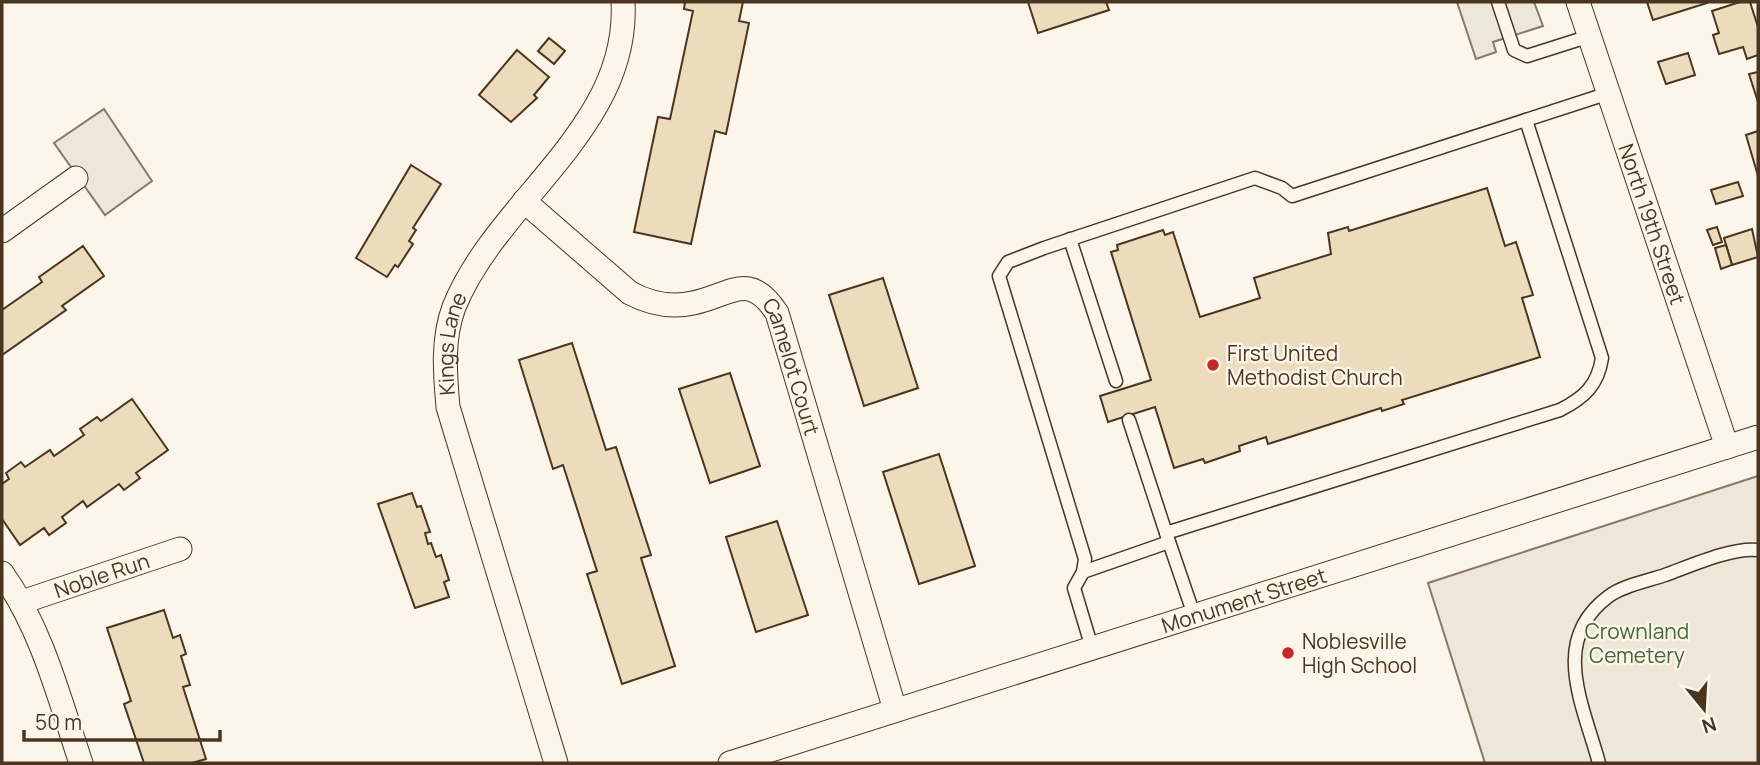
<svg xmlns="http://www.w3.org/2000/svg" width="1760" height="765" font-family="Manrope,sans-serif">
  <rect width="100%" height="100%" fill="#fbf6e9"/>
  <g fill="#ede6d9" stroke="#887966" stroke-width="2">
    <path d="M 104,109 L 152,181 L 105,215 L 54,143 Z"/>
    <path d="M 1758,476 L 1758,763 L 1485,763 L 1428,583 Z"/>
  </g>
  <path fill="#ede7d9" stroke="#887966" stroke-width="2" d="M 1457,2 L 1534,2 L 1543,26 L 1493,42 L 1496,52 L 1476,59 Z"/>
  <g fill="#ecdcbc" stroke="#4a3520" stroke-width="2">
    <path d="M 685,2 L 743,2 L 739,21 L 749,23 L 726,134 L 715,131 L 691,244 L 634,232 L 658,117 L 670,119 L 693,11 L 684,9 Z"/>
    <path d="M 1028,2 L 1106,2 L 1109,10 L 1038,33 Z"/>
    <path d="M 1647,2 L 1707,2 L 1707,3 L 1653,20 Z"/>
    <path d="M 1740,2 L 1750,2 L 1758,27 L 1758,55 L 1747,59 L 1743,47 L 1719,54 L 1713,35 L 1719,33 L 1712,11 Z"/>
    <path d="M 549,38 L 565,51 L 554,64 L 538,51 Z"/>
    <path d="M 517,50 L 549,77 L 534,95 L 537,98 L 511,122 L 479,95 Z"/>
    <path d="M 1688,53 L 1695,75 L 1666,84 L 1658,62 Z"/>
    <path d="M 1758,72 L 1758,102 L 1749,74 Z"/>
    <path d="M 1758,131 L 1758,176 L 1746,135 Z"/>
    <path d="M 411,165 L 441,184 L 413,228 L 416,230 L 409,241 L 413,244 L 398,267 L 395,265 L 387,277 L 356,258 Z"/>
    <path d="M 1738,182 L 1743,196 L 1716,204 L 1711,190 Z"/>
    <path d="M 1487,188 L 1505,246 L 1516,242 L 1533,295 L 1522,298 L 1540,357 L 1402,400 L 1404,404 L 1382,411 L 1381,408 L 1268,444 L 1266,437 L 1239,446 L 1240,451 L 1205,463 L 1203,459 L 1174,468 L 1155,407 L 1108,422 L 1100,396 L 1151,380 L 1111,252 L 1118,250 L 1117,245 L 1163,230 L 1165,235 L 1173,232 L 1200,317 L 1260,298 L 1254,278 L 1331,254 L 1328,233 L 1348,227 L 1349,231 Z"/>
    <path d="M 1717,227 L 1722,242 L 1713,245 L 1707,230 Z"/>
    <path d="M 1752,229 L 1758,257 L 1732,265 L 1724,238 Z"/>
    <path d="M 1726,245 L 1732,265 L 1721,269 L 1715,248 Z"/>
    <path d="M 83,246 L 104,276 L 62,306 L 66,310 L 2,355 L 2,310 L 42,282 L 39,277 Z"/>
    <path d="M 883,278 L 918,388 L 864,406 L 829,295 Z"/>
    <path d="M 572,343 L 606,450 L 616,447 L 651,555 L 641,558 L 675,666 L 622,684 L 587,574 L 597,571 L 563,465 L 553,469 L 519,360 Z"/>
    <path d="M 730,373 L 760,466 L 710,483 L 679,389 Z"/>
    <path d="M 132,399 L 168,450 L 136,473 L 140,478 L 124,490 L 119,484 L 87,507 L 83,501 L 62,517 L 66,523 L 49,535 L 44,528 L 20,545 L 2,519 L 2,484 L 9,479 L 6,473 L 21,462 L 25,467 L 50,450 L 54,456 L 84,435 L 80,429 L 97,417 L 101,421 Z"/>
    <path d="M 939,454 L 975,566 L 919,584 L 883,472 Z"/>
    <path d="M 412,493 L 417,507 L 421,506 L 430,532 L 425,533 L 428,544 L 431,543 L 436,557 L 441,555 L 449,580 L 444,582 L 449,597 L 415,608 L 378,504 Z"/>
    <path d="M 777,521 L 808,615 L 756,632 L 726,537 Z"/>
    <path d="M 164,610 L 173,638 L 180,635 L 186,654 L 181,656 L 190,685 L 183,687 L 206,759 L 192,763 L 144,763 L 124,704 L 131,701 L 107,628 Z"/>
  </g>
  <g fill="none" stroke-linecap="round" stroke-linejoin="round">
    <g stroke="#4a3520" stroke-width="15">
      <g id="lane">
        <path d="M 1498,2 L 1514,50 L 1527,56 L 1590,36"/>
        <path d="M 1070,239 L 1116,381"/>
        <path d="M 1129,420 L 1166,533"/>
        <path d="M 1083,572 L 1169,542"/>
        <path d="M 1194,615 L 1166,533 L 1560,410 C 1584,398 1598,385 1602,358 L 1526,120"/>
        <path d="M 1092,648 L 1074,588 L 1083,572 L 1085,559 L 999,276 L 1008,262 L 1044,248 L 1255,178 L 1282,188 L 1292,196 L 1609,93"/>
        <path d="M 1599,763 C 1583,704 1549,640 1609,596 C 1624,585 1648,581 1665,575 C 1690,566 1732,547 1758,550"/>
      </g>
    </g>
    <g stroke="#4a3520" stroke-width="25">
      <g id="street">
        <path id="s1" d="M 1578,2 L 1727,447"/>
        <path id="s2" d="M 524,201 L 630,293 C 649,303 671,308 693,303 C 731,295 749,270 777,313 L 895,710"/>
        <path d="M 2,231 L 76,178"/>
        <path d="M 2,573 C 42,629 59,698 81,763"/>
        <path id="s3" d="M 22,602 L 180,549"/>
        <path id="s4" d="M 556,763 L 448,407 C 445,374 442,339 454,307 C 497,200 630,128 623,2"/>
        <path id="s5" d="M 730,763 L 1758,437"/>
      </g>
    </g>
    <use href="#lane" stroke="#fbf6e9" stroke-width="12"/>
    <use href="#street" stroke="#fbf6e9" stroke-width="23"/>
  </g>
  <g fill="#c62828" stroke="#fbf6e9" stroke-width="2.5">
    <circle cx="1213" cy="365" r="7"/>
    <circle cx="1288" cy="653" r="7"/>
  </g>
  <g text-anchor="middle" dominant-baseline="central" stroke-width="5" stroke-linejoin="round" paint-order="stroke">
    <g font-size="21" fill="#4a3520" stroke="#fbf6e9">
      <text stroke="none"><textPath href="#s1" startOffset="234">North 19th Street</textPath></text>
      <text stroke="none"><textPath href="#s4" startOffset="436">Kings Lane</textPath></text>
      <text stroke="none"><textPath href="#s2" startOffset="357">Camelot Court</textPath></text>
      <text stroke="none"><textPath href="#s3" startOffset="84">Noble Run</textPath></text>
      <text stroke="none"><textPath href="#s5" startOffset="539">Monument Street</textPath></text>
    </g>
    <g font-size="21" fill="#4a3520" stroke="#fbf6e9" text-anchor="start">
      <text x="1227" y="353">First United<tspan x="1227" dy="24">Methodist Church</tspan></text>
      <text x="1302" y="641">Noblesville<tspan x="1302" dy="24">High School</tspan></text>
    </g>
    <g font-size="21" fill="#436837" stroke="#fbf6e9">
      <text x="1637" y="631">Crownland<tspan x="1637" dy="24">Cemetery</tspan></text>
    </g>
  </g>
  <rect width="1760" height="765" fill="none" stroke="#4a3520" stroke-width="7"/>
  <g transform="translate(1704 709) rotate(162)" stroke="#fbf6e9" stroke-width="5" paint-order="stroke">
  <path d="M0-5L12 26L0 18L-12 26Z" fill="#4a3520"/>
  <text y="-10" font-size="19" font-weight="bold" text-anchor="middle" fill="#4a3520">N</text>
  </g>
  <path d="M24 730v10h196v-10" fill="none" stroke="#4a3520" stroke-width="3.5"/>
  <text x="35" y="730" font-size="21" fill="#4a3520" stroke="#fbf6e9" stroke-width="5" paint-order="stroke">50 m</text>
</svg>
